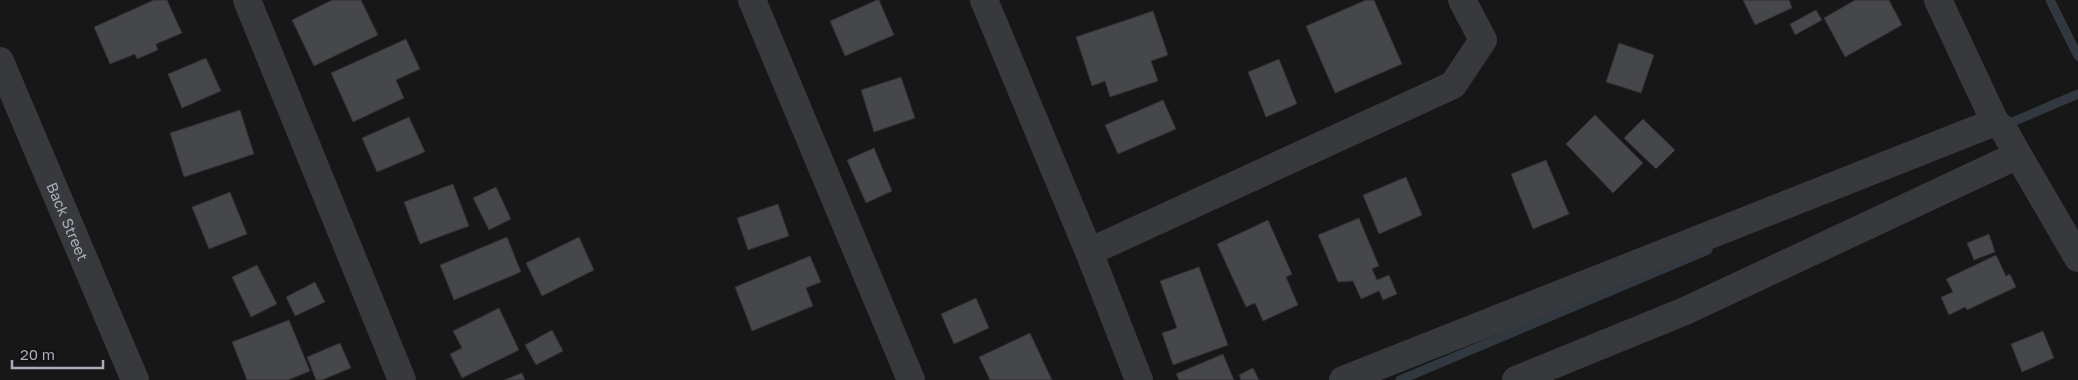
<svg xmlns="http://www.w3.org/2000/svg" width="2078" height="380" font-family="'Golos Text',sans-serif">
  <rect width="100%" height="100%" fill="#171718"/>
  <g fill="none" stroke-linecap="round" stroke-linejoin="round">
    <g stroke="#323840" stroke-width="9">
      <path d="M 2050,0 L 2078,56"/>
      <path d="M 2003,126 L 2078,94"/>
      <path d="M 1400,380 L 1708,250"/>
    </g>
  </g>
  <g fill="#46474b" stroke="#313134">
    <path d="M 154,0 L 167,0 L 182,33 L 156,44 L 158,50 L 137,59 L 135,54 L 110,64 L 94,27 Z"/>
    <path d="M 332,0 L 361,0 L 378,35 L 314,66 L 292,20 Z"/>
    <path d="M 877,0 L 879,0 L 894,35 L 845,56 L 830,21 Z"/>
    <path d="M 1366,0 L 1374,0 L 1402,64 L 1335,93 L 1306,26 Z"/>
    <path d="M 1743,0 L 1789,0 L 1792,8 L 1755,25 Z"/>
    <path d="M 1855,0 L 1889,0 L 1902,25 L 1845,57 L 1824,18 Z"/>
    <path d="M 1816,10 L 1822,20 L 1795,35 L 1790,24 Z"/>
    <path d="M 1153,11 L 1168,55 L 1151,61 L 1158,81 L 1110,97 L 1105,81 L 1092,86 L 1076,37 Z"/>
    <path d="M 406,39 L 420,69 L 396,80 L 404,98 L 353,122 L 331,73 Z"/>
    <path d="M 1619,43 L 1654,55 L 1641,93 L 1606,82 Z"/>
    <path d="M 206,58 L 221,91 L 182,108 L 168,74 Z"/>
    <path d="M 1279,59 L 1297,104 L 1266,117 L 1248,72 Z"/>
    <path d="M 901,77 L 915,118 L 874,132 L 861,90 Z"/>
    <path d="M 1163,100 L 1176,129 L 1118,154 L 1105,125 Z"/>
    <path d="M 240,110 L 254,154 L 184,177 L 170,133 Z"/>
    <path d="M 1595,115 L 1643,163 L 1613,193 L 1566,144 Z"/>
    <path d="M 409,117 L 425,152 L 377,172 L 362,138 Z"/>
    <path d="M 1643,119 L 1675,150 L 1656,169 L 1624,138 Z"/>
    <path d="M 874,148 L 892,191 L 866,203 L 847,160 Z"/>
    <path d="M 1546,160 L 1569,214 L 1533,229 L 1511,174 Z"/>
    <path d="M 1406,177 L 1422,215 L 1379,234 L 1363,195 Z"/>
    <path d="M 453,184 L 469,226 L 420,244 L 404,202 Z"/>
    <path d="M 496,187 L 511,219 L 489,230 L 473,198 Z"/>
    <path d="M 230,192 L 247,234 L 209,249 L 192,207 Z"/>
    <path d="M 778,204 L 789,236 L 748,250 L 737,218 Z"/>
    <path d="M 1359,218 L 1379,266 L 1372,269 L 1377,280 L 1389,275 L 1397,294 L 1383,300 L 1379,291 L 1361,299 L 1353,281 L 1338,282 L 1318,235 Z"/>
    <path d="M 1268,220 L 1292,274 L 1286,277 L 1298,305 L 1263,321 L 1255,303 L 1246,307 L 1217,244 Z"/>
    <path d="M 1989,234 L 1995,252 L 1974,260 L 1967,243 Z"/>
    <path d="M 507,237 L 521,272 L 454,300 L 440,265 Z"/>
    <path d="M 579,237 L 594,270 L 542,296 L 526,263 Z"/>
    <path d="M 1996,255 L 2006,276 L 2010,274 L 2016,287 L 1967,310 L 1965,307 L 1949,315 L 1941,297 L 1953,292 L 1946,279 Z"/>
    <path d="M 810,256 L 821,282 L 806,288 L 813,306 L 752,331 L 735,287 Z"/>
    <path d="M 257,265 L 277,304 L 251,317 L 232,277 Z"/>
    <path d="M 1199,267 L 1228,345 L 1173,365 L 1162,333 L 1177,328 L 1160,281 Z"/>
    <path d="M 315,282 L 325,302 L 295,316 L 286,297 Z"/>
    <path d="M 976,298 L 989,328 L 954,344 L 941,314 Z"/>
    <path d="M 499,308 L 519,350 L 462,378 L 450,354 L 462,348 L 453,331 Z"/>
    <path d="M 289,320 L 310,371 L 288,380 L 247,380 L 232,342 Z"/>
    <path d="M 552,330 L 563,351 L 536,365 L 525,345 Z"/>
    <path d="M 2043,331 L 2054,358 L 2022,372 L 2011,344 Z"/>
    <path d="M 1030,333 L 1052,380 L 990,380 L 979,357 Z"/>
    <path d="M 340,343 L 351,368 L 322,380 L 316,380 L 307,357 Z"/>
    <path d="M 1223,354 L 1234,380 L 1179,380 L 1176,374 Z"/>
    <path d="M 1253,368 L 1259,380 L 1241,380 L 1239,375 Z"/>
    <path d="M 522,373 L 525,380 L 504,380 Z"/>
  </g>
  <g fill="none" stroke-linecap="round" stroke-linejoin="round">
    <g stroke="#38393d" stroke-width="28">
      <path d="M 247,0 L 402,380"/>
      <path d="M 752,0 L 911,380"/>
      <path d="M 984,0 L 1089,252 L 1139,380"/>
      <path id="s1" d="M 0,61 L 135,380"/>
      <path d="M 2018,155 L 2078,258"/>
      <path d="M 1089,252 L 1453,85 L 1483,40 L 1462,0"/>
      <path d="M 1343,380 L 1995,122"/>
      <path d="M 1516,380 L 1685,311 L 2018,155 L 2004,130 L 1995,122 L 1938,0"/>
    </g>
  </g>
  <g text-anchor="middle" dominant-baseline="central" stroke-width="4.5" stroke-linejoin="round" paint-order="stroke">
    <g font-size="15" fill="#aaadb7" stroke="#121213">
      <text stroke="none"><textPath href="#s1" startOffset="174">Back Street</textPath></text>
    </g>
  </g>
  <path d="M12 360v8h91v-8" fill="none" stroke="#aaadb7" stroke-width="2.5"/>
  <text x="20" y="360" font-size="15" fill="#aaadb7" stroke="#121213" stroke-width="4" paint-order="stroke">20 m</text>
</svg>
